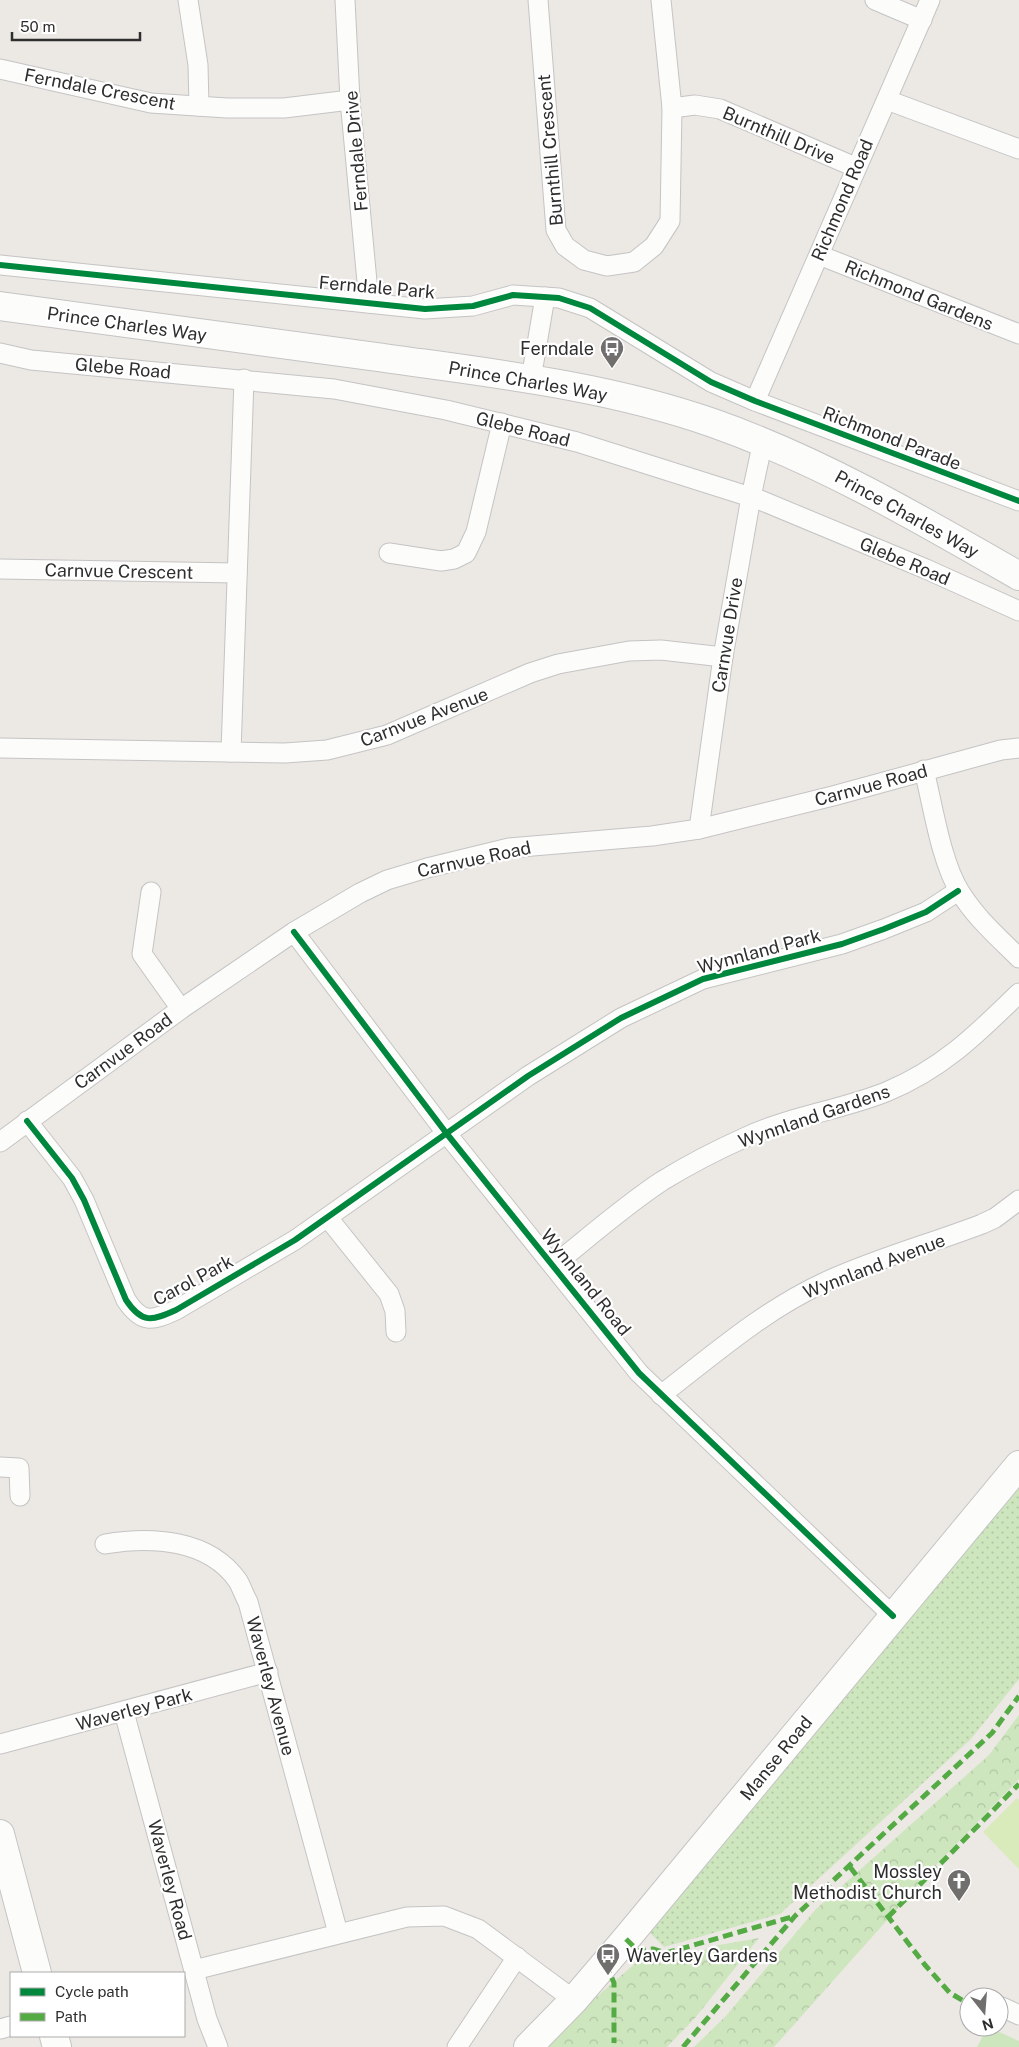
<svg xmlns="http://www.w3.org/2000/svg" width="1019" height="2047" font-family="'Public Sans',sans-serif">
  <defs>
    <pattern id="grass-dots" width="8" height="8" patternUnits="userSpaceOnUse" patternTransform="scale(1.25)"><rect width="8" height="8" fill="#cee6be"/><path d="M2 2h.1M6 6h.1" fill="none" stroke="#b1c6a4" stroke-width="1.8" stroke-linecap="round"/></pattern>
    <pattern id="forest-crowns" width="20" height="18" patternUnits="userSpaceOnUse" patternTransform="scale(1.25)"><rect width="20" height="18" fill="#cee6be"/><path d="M2 6a3 3 0 1 1 6 0M12 15a3 3 0 1 1 6 0" fill="none" stroke="#b1c6a4"/></pattern>
  </defs>
  <rect width="100%" height="100%" fill="#ece8e4"/>
  <path fill="url(#grass-dots)" d="M 1019,1483 L 1019,1679 L 971,1739 L 780,1914 L 664,1947 L 649,1932 Z"/>
  <g fill="url(#forest-crowns)">
    <path d="M 1019,1715 L 1019,1779 L 938,1863 L 774,2047 L 694,2047 L 725,2017 L 816,1909 L 989,1755 Z"/>
    <path d="M 759,1938 L 695,2018 L 667,2047 L 546,2047 L 586,2006 L 639,1960 L 651,1958 L 662,1964 L 719,1945 Z"/>
  </g>
  <path fill="#cee6be" d="M 988,2027 L 1019,2041 L 1019,2047 L 977,2047 Z"/>
  <path fill="#d9eabb" d="M 1017,1798 L 1019,1800 L 1019,1869 L 983,1832 Z"/>
  <g fill="none" stroke-linecap="round" stroke-linejoin="round">
    <g stroke="#c5c4c5" stroke-width="21">
      <g id="street">
        <path d="M 188,0 L 198,65 L 199,106"/>
        <path d="M 345,0 L 350,100 L 369,303"/>
        <path d="M 538,0 L 556,230 L 565,246 L 584,260 L 607,266 L 634,262 L 654,246 L 670,221 L 672,108 L 661,0"/>
        <path d="M 875,0 L 922,20"/>
        <path d="M 0,69 L 151,103 L 227,108 L 284,108 L 350,100"/>
        <path d="M 887,100 L 1019,149"/>
        <path d="M 672,108 L 695,105 L 720,109 L 855,167"/>
        <path d="M 819,255 L 1019,334"/>
        <path d="M 0,265 L 425,309 L 473,306 L 513,295 L 559,298 L 590,308 L 711,382 L 755,401 L 1019,501"/>
        <path d="M 0,353 L 31,360 L 334,389 L 446,410 L 577,442 L 760,500 L 926,569 L 1019,611"/>
        <path d="M 531,379 L 545,297"/>
        <path d="M 755,401 L 930,0"/>
        <path d="M 389,553 L 441,561 L 454,559 L 466,553 L 476,532 L 502,423"/>
        <path d="M 0,569 L 237,573"/>
        <path d="M 0,748 L 285,753 L 327,750 L 387,735 L 530,673 L 558,664 L 629,651 L 661,650 L 723,657"/>
        <path d="M 231,752 L 244,379"/>
        <path d="M 924,770 C 933,806 941,862 960,892 C 975,917 999,938 1019,958"/>
        <path d="M 699,829 L 723,657 L 751,497 L 763,441"/>
        <path d="M 151,892 L 142,954 L 181,1009"/>
        <path d="M 294,932 L 447,1134 L 639,1373 L 893,1616"/>
        <path d="M 27,1121 L 72,1178 L 84,1200 L 126,1300 C 142,1324 152,1321 176,1310 L 295,1240 L 528,1076 L 621,1018 L 703,979 L 842,944 L 884,929 L 926,912 L 958,891"/>
        <path d="M 0,1142 L 181,1009 L 294,932 L 360,893 L 387,880 L 427,868 L 509,848 L 652,836 L 699,829 L 833,796 L 1001,750 L 1019,748"/>
        <path d="M 328,1218 L 389,1294 L 395,1311 L 396,1332"/>
        <path d="M 554,1265 C 589,1237 624,1206 662,1181 C 688,1165 717,1150 746,1137 C 791,1116 841,1110 886,1092 C 942,1069 977,1034 1019,993"/>
        <path d="M 661,1395 C 713,1355 763,1311 823,1283 C 874,1259 930,1244 982,1224 L 995,1218 L 1019,1200"/>
        <path d="M 0,1467 L 19,1468 L 20,1496"/>
        <path d="M 105,1544 C 151,1536 209,1539 238,1581 C 242,1588 244,1595 248,1602 L 338,1933"/>
        <path d="M 124,1712 L 207,2019 L 218,2047"/>
        <path d="M 0,1744 L 268,1672"/>
        <path d="M 194,1970 L 407,1917 L 444,1916 L 478,1929 L 574,2000"/>
        <path d="M 1002,2007 L 1019,2015"/>
        <path d="M 0,2029 L 11,2026"/>
        <path d="M 457,2047 L 517,1957"/>
      </g>
    </g>
    <g stroke="#c5c4c5" stroke-width="30">
      <g id="secondary">
        <path d="M 0,306 C 126,323 251,340 377,357 C 490,373 605,385 713,423 C 821,461 920,519 1019,576"/>
        <path d="M 0,1834 L 37,1973"/>
        <path d="M 54,2036 L 57,2047"/>
        <path d="M 528,2047 L 574,2000 L 626,1939 L 1019,1465"/>
      </g>
    </g>
    <use href="#street" stroke="#fcfcfb" stroke-width="19"/>
    <use href="#secondary" stroke="#fcfcfb" stroke-width="28"/>
    <g stroke="#54ab44" stroke-width="5" stroke-dasharray="10 5" stroke-linecap="butt">
      <path d="M 850,1867 L 925,1965 L 950,1993 L 969,2004"/>
      <path d="M 888,1917 L 1019,1784"/>
      <path d="M 626,1939 L 638,1951 L 653,1949 L 666,1953 L 795,1916"/>
      <path d="M 606,1964 L 614,1983 L 614,2043"/>
      <path d="M 999,2008 L 1002,2007"/>
      <path d="M 683,2047 L 795,1916 L 992,1733 L 1019,1696"/>
    </g>
    <g stroke="#fff" stroke-width="9">
      <g id="cycleway">
        <path d="M 0,265 L 425,309 L 473,306 L 513,295 L 559,298 L 590,308 L 711,382 L 755,401 L 1019,501"/>
        <path d="M 294,932 L 447,1134 L 639,1373 L 893,1616"/>
        <path d="M 27,1121 L 72,1178 L 84,1200 L 126,1300 C 142,1324 152,1321 176,1310 L 295,1240 L 528,1076 L 621,1018 L 703,979 L 842,944 L 884,929 L 926,912 L 958,891"/>
      </g>
    </g>
    <use href="#cycleway" stroke="#00873e" stroke-width="6"/>
  </g>
  <defs>
    <g id="bus-pin" transform="scale(1.25)"><path d="M0 17L-7.5 6A9.5 9.5 0 1 1 7.5 6Z" fill="#706f6e" stroke="#fff"/><path d="M-5-6H5V4H4V6H2V4H-2V6H-4V4H-5ZM-3.5-4V0h7V-4ZM-3.5 1.2v1.5H-2V1.2ZM2 1.2v1.5H3.5V1.2Z" fill="#fff"/></g>
    <g id="church-pin" transform="scale(1.25)"><path d="M0 17L-7.5 6A9.5 9.5 0 1 1 7.5 6Z" fill="#706f6e" stroke="#fff"/><path d="M-1.2-6h2.4v3.5h3.3v2.4h-3.3V6h-2.4V-.1h-3.3v-2.4h3.3Z" fill="#fff"/></g>
  </defs>
  <g fill-rule="evenodd">
    <use href="#bus-pin" x="612" y="348"/>
    <use href="#church-pin" x="959" y="1881"/>
    <use href="#bus-pin" x="608" y="1955"/>
  </g>
  <g text-anchor="middle" dominant-baseline="central" stroke-width="4.5" stroke-linejoin="round" paint-order="stroke">
    <g font-size="18" fill="#2e2e2e" stroke="#fff">
      <text transform="translate(100 89) rotate(11)">Ferndale Crescent</text>
      <text transform="translate(779 135) rotate(23)">Burnthill Drive</text>
      <text transform="translate(550 150) rotate(-95)">Burnthill Crescent</text>
      <text transform="translate(356 151) rotate(-95)">Ferndale Drive</text>
      <text transform="translate(842 200) rotate(-67)">Richmond Road</text>
      <text transform="translate(377 287) rotate(5)">Ferndale Park</text>
      <text transform="translate(919 295) rotate(22)">Richmond Gardens</text>
      <text transform="translate(127 324) rotate(8)">Prince Charles Way</text>
      <text transform="translate(123 368) rotate(5)">Glebe Road</text>
      <text transform="translate(528 381) rotate(10)">Prince Charles Way</text>
      <text transform="translate(523 429) rotate(14)">Glebe Road</text>
      <text transform="translate(892 438) rotate(21)">Richmond Parade</text>
      <text transform="translate(907 514) rotate(29)">Prince Charles Way</text>
      <text transform="translate(905 561) rotate(23)">Glebe Road</text>
      <text transform="translate(119 571) rotate(1)">Carnvue Crescent</text>
      <text transform="translate(727 635) rotate(-81)">Carnvue Drive</text>
      <text transform="translate(424 717) rotate(-21)">Carnvue Avenue</text>
      <text transform="translate(871 785) rotate(-15)">Carnvue Road</text>
      <text transform="translate(474 859) rotate(-12)">Carnvue Road</text>
      <text transform="translate(759 951) rotate(-15)">Wynnland Park</text>
      <text transform="translate(123 1051) rotate(-36)">Carnvue Road</text>
      <text transform="translate(814 1116) rotate(-19)">Wynnland Gardens</text>
      <text transform="translate(874 1266) rotate(-21)">Wynnland Avenue</text>
      <text transform="translate(193 1280) rotate(-28)">Carol Park</text>
      <text transform="translate(586 1282) rotate(51)">Wynnland Road</text>
      <text transform="translate(271 1686) rotate(75)">Waverley Avenue</text>
      <text transform="translate(134 1709) rotate(-15)">Waverley Park</text>
      <text transform="translate(776 1758) rotate(-51)">Manse Road</text>
      <text transform="translate(170 1880) rotate(75)">Waverley Road</text>
    </g>
    <g font-size="18" fill="#2e2e2e" stroke="#fff" text-anchor="end">
      <text x="594" y="348">Ferndale</text>
      <text x="942" y="1871">Mossley<tspan x="942" dy="21">Methodist Church</tspan></text>
      <text x="626" y="1955" text-anchor="start">Waverley Gardens</text>
    </g>
  </g>
  <rect x="10" y="1972" width="175" height="65" fill="#ffffff" stroke="#ababab"/>
  <rect x="20" y="1988" width="25" height="8" fill="#00873e" stroke="#ababab"/>
  <text x="55" y="1997" font-size="15" fill="#2e2e2e">Cycle path</text>
  <rect x="20" y="2013" width="25" height="8" fill="#54ab44" stroke="#ababab"/>
  <text x="55" y="2022" font-size="15" fill="#2e2e2e">Path</text>
  <g transform="translate(984 2012) rotate(163)"><circle r="24" fill="#ffffff" stroke="#ababab"/>
  <path d="M0-4L9 19L0 12L-9 19Z" fill="#706f6e"/>
  <text y="-8" font-size="14" font-weight="bold" text-anchor="middle" fill="#2e2e2e">N</text>
  </g>
  <path d="M12 32v8h128v-8" fill="none" stroke="#2e2e2e" stroke-width="2.5"/>
  <text x="20" y="32" font-size="15" fill="#2e2e2e" stroke="#ffffff" stroke-width="4" paint-order="stroke">50 m</text>
</svg>
